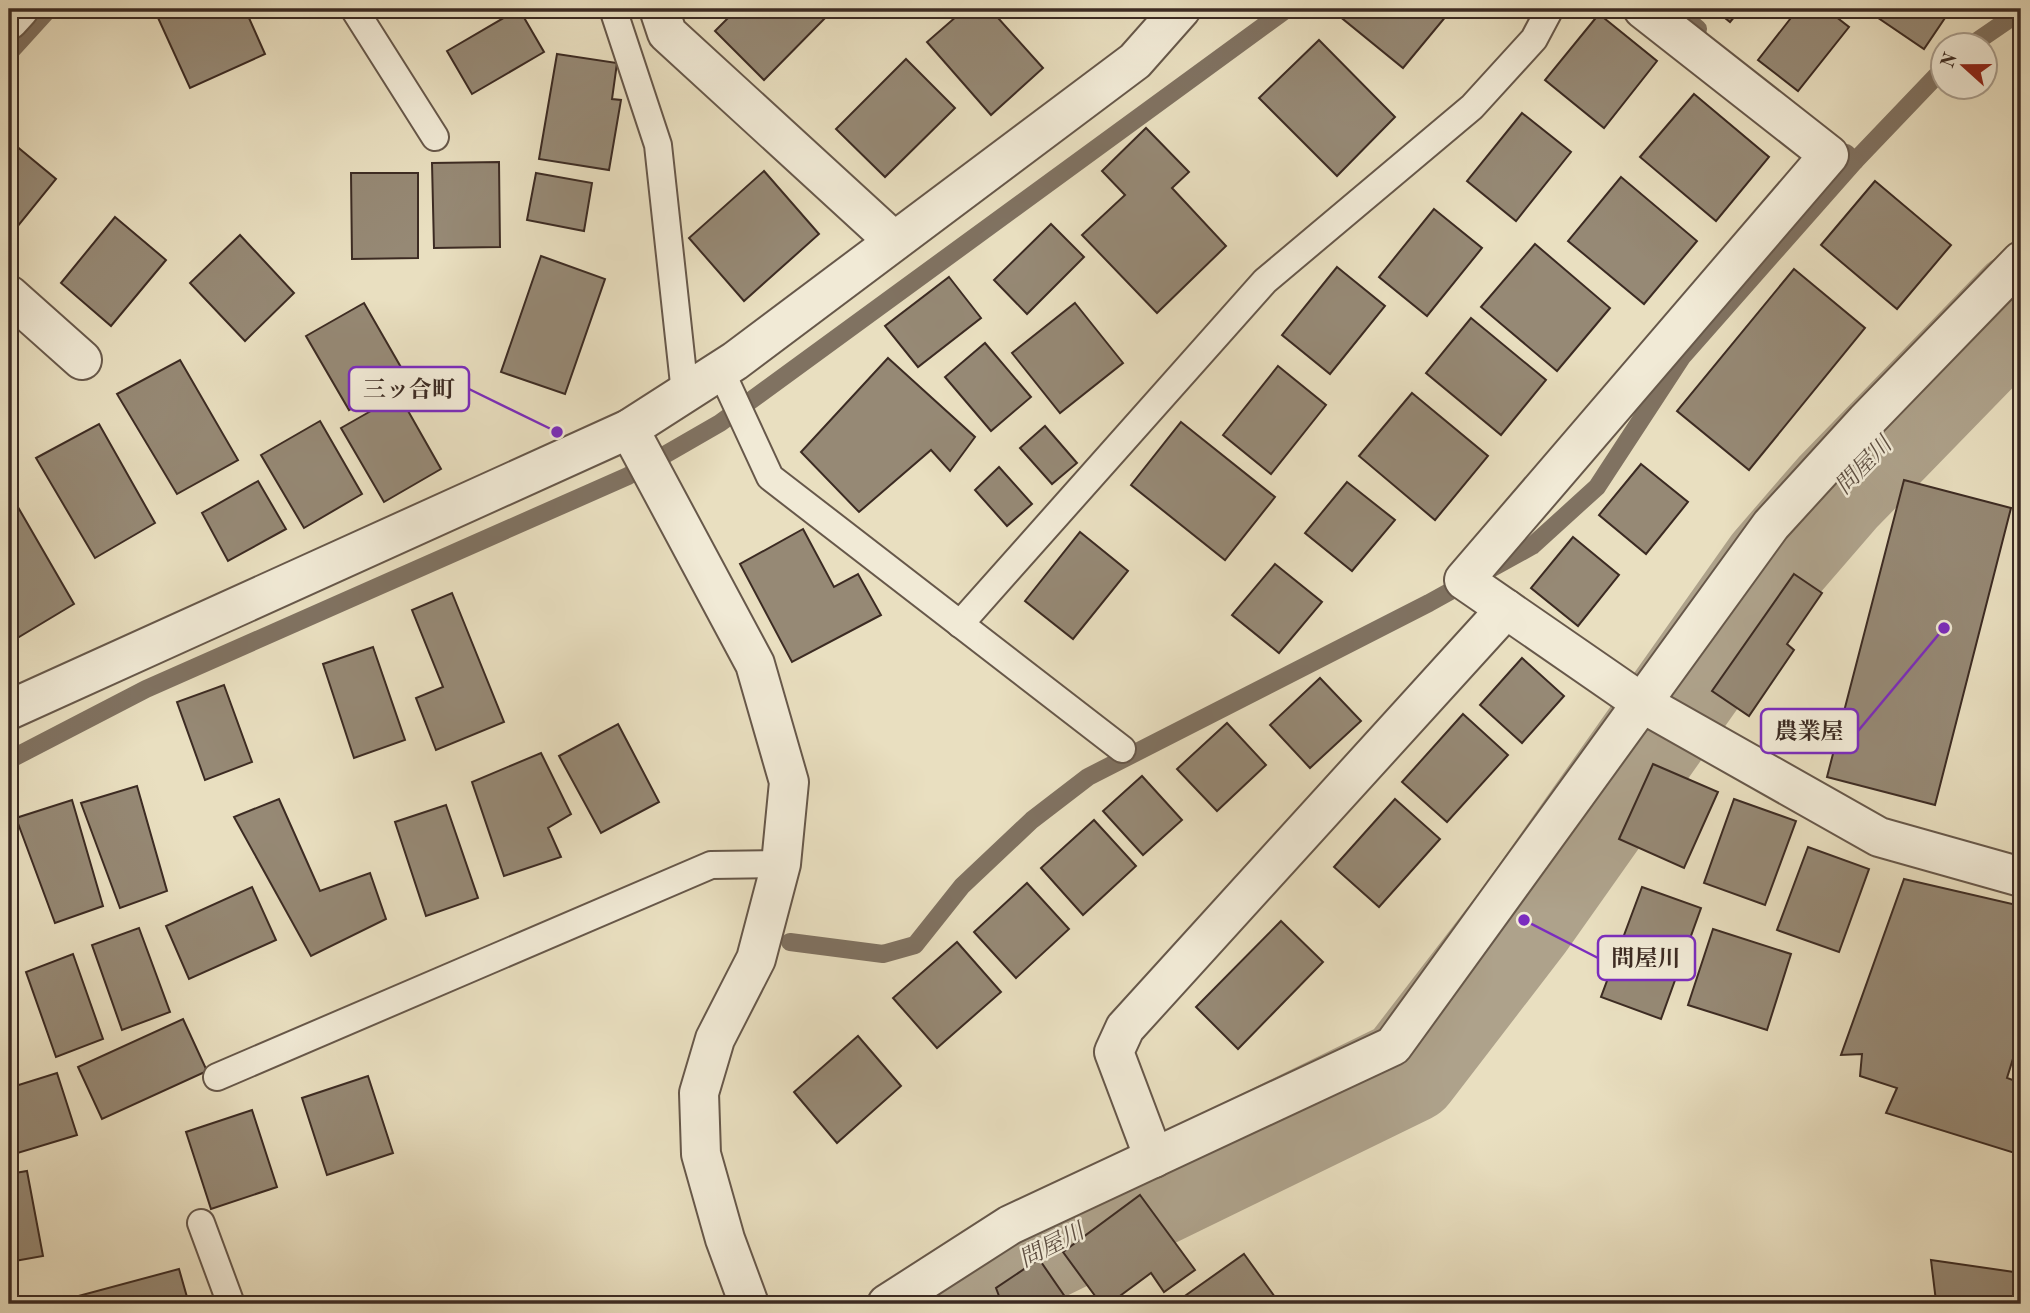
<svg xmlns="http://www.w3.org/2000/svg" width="2030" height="1313" font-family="'Old Standard TT','Noto Serif JP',serif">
  <rect width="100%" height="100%" fill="#e9dfc0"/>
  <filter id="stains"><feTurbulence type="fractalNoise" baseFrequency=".00286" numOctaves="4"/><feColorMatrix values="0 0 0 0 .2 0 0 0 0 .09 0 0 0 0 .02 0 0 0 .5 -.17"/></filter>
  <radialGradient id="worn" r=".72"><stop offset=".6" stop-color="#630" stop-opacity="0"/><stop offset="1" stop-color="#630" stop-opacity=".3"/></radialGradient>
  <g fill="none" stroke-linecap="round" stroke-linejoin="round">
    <g stroke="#807261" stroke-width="18">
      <path d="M 1674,9 L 1698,29"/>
      <path d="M 1970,46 L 2021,11"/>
      <path d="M 9,53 L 49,9"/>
      <path d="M 1846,153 L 1855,161 L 1942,70"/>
      <path d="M 9,760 L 146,689 L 628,476 L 720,423 L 1287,9"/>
      <path d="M 790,942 L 883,954 L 915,945 L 962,886 L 1032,820 L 1088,777 L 1429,603 L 1532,546 L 1597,487 L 1682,357 L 1855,161"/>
    </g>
    <path stroke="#aea28b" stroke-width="105" d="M 947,1304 L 1043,1249 L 1408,1071 L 1524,920 L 1774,566 L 1838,492 L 2021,304"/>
  </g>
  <g fill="#968975" stroke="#3c2b23" stroke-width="2">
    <path d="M 154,9 L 245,9 L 265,54 L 190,88 Z"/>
    <path d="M 519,9 L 544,52 L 472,94 L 447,51 Z"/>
    <path d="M 737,9 L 832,9 L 833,10 L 764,80 L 715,31 Z"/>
    <path d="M 965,9 L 990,9 L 1043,68 L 991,115 L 927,42 Z"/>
    <path d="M 1343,9 L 1452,9 L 1403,68 L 1338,15 Z"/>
    <path d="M 1714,9 L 1741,9 L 1730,22 Z"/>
    <path d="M 1798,9 L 1826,9 L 1849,27 L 1798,91 L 1758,60 Z"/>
    <path d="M 1865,9 L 1951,9 L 1924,49 Z"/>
    <path d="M 1599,14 L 1657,61 L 1604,128 L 1545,80 Z"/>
    <path d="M 1319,40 L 1395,117 L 1337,176 L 1259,98 Z"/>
    <path d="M 557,54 L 617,63 L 612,99 L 621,100 L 609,170 L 539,159 Z"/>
    <path d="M 906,59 L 955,108 L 885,177 L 836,129 Z"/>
    <path d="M 1694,94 L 1769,157 L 1716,221 L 1640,157 Z"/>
    <path d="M 1522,113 L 1571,152 L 1516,221 L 1467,181 Z"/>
    <path d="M 1146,128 L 1189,172 L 1172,188 L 1226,246 L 1157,313 L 1082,235 L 1125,195 L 1102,171 Z"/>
    <path d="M 9,140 L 56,179 L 9,237 Z"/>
    <path d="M 499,162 L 500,247 L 434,248 L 432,163 Z"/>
    <path d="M 764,171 L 819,234 L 744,301 L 689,238 Z"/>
    <path d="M 351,173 L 418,173 L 418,258 L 352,259 Z"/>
    <path d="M 536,173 L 592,183 L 584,231 L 527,220 Z"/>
    <path d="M 1621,177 L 1697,241 L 1644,304 L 1568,241 Z"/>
    <path d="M 1875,181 L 1951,245 L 1897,309 L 1821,245 Z"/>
    <path d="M 1434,209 L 1482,248 L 1427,316 L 1379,277 Z"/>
    <path d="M 115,217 L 166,260 L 111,326 L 61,283 Z"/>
    <path d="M 1051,224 L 1084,257 L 1027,314 L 994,280 Z"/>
    <path d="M 240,235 L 294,293 L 245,341 L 190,283 Z"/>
    <path d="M 1535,244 L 1610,308 L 1557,371 L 1481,307 Z"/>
    <path d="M 541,256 L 605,279 L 565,394 L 501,372 Z"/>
    <path d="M 1337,267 L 1385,306 L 1330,374 L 1282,335 Z"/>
    <path d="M 1794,269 L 1865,328 L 1749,470 L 1677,411 Z"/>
    <path d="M 949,277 L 981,318 L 918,367 L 885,326 Z"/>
    <path d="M 364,303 L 406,376 L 349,410 L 306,336 Z"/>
    <path d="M 1075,303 L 1123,363 L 1060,413 L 1012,353 Z"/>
    <path d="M 1471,318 L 1546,380 L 1501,435 L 1426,373 Z"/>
    <path d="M 985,343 L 1031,397 L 991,431 L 945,377 Z"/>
    <path d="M 888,358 L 975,437 L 950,471 L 931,450 L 859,512 L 801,452 Z"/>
    <path d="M 180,360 L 238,460 L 177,494 L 117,394 Z"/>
    <path d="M 1278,366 L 1326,405 L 1271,474 L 1223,435 Z"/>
    <path d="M 1412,393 L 1488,456 L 1435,520 L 1359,456 Z"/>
    <path d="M 399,395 L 441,469 L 384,502 L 341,428 Z"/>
    <path d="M 320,421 L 362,494 L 304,528 L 261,455 Z"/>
    <path d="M 1181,422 L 1275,497 L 1225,560 L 1131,485 Z"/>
    <path d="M 99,424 L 155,523 L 95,558 L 36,458 Z"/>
    <path d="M 1045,426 L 1077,463 L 1052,484 L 1020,448 Z"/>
    <path d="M 1641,464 L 1688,502 L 1646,554 L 1599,515 Z"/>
    <path d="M 999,467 L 1032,504 L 1007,526 L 975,490 Z"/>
    <path d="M 1904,480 L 2011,508 L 1935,805 L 1827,777 Z"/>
    <path d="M 258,481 L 286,529 L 228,561 L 202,513 Z"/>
    <path d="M 1347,482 L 1395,520 L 1352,571 L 1305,533 Z"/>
    <path d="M 15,502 L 74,604 L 9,643 L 9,506 Z"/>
    <path d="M 803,529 L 834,587 L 858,574 L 881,615 L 792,662 L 740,564 Z"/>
    <path d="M 1080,532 L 1128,571 L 1073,639 L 1025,601 Z"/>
    <path d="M 1573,537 L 1619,575 L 1578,626 L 1531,588 Z"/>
    <path d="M 1275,564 L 1322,602 L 1279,653 L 1232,615 Z"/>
    <path d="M 1794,574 L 1822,593 L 1787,644 L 1794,650 L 1749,716 L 1712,691 Z"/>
    <path d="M 452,593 L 504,722 L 436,750 L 416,698 L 443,687 L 412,610 Z"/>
    <path d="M 373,647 L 405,740 L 354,758 L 323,664 Z"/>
    <path d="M 1522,658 L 1564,696 L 1522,743 L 1480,705 Z"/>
    <path d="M 1320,678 L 1361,721 L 1310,768 L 1270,725 Z"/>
    <path d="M 224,685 L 252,762 L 205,780 L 177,702 Z"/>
    <path d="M 1463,714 L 1508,755 L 1447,822 L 1402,782 Z"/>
    <path d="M 1227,723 L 1266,765 L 1217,811 L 1177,769 Z"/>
    <path d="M 618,724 L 659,802 L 601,833 L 559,756 Z"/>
    <path d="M 541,753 L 571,814 L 548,828 L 561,857 L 504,876 L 472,782 Z"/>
    <path d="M 1653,764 L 1718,792 L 1684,868 L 1619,839 Z"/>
    <path d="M 1142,776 L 1182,820 L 1143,855 L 1103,811 Z"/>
    <path d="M 137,786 L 167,891 L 120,908 L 81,803 Z"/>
    <path d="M 279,799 L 320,891 L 370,873 L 386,919 L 311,956 L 234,817 Z"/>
    <path d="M 1395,799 L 1440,839 L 1379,907 L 1334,867 Z"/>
    <path d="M 1734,799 L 1796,821 L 1765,905 L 1704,883 Z"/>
    <path d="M 72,800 L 103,906 L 55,923 L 16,818 Z"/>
    <path d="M 446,805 L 478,898 L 426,916 L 395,822 Z"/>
    <path d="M 1094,820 L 1136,866 L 1083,915 L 1041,868 Z"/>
    <path d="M 1808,847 L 1869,869 L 1839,952 L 1777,930 Z"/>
    <path d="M 1904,879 L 2021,906 L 2021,1033 L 2007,1078 L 2021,1083 L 2021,1155 L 1886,1113 L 1897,1088 L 1860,1076 L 1862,1054 L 1841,1055 Z"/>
    <path d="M 1027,883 L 1069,929 L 1016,978 L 974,932 Z"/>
    <path d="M 252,887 L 276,940 L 189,979 L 166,926 Z"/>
    <path d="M 1642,887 L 1701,908 L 1661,1019 L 1601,997 Z"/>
    <path d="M 1281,921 L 1323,962 L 1238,1049 L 1196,1007 Z"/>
    <path d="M 139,928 L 170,1012 L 122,1030 L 92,945 Z"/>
    <path d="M 1713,929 L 1791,954 L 1767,1030 L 1688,1005 Z"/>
    <path d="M 957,942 L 1001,992 L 937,1048 L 893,998 Z"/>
    <path d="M 73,954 L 103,1039 L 56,1057 L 26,972 Z"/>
    <path d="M 183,1019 L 207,1071 L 102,1119 L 78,1067 Z"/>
    <path d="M 858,1036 L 901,1086 L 837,1143 L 794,1092 Z"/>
    <path d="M 57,1073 L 77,1135 L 11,1155 L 9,1088 Z"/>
    <path d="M 368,1076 L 393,1153 L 327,1175 L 302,1098 Z"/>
    <path d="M 252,1110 L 277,1187 L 211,1209 L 186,1132 Z"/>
    <path d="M 27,1171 L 43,1256 L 9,1262 L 9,1174 Z"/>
    <path d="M 1140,1195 L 1195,1270 L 1164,1292 L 1151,1273 L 1109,1304 L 1101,1304 L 1063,1252 Z"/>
    <path d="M 1244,1254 L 1280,1304 L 1186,1304 L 1182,1298 Z"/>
    <path d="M 1039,1259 L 1070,1304 L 1002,1304 L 996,1288 Z"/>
    <path d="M 1931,1260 L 2021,1273 L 2021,1304 L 1957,1304 L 1936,1301 Z"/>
    <path d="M 179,1269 L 189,1304 L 56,1304 L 56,1302 Z"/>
  </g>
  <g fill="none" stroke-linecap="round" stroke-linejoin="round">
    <g stroke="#67584a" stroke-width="30">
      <g id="service">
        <path d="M 354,9 L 435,137"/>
        <path d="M 613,9 L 658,145 L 685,393"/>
        <path d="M 720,369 L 770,477 L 1122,749"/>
        <path d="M 960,624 L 1265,281 L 1472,107 L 1534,39 L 1550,9"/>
        <path d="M 217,1077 L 711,865 L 781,864"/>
        <path d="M 201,1223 L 231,1304"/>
      </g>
    </g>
    <g stroke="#67584a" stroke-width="42">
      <g id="minor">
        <path d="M 659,9 L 667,33 L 894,241"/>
        <path d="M 1643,9 L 1829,155 L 1464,580 L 1642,703 L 1879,837 L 2021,877"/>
        <path d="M 9,20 L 19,9"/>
        <path d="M 9,295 L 82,360"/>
        <path d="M 629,429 L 755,664 L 789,782 L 781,864 L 756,959 L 715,1039 L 699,1093 L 701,1154 L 725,1239 L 749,1304"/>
        <path d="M 1154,1158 L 1114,1052 L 1125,1028 L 1506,609"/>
        <path d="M 887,1304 L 1010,1225 L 1393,1046 L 1771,525 L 1866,421 L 2021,261"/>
      </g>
    </g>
    <g stroke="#67584a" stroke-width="42">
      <path id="tertiary" d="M 9,710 L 629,429 L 735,361 L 1135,61 L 1181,9"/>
    </g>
    <use href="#service" stroke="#f1ead6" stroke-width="26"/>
    <use href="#minor" stroke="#f1ead6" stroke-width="38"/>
    <use href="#tertiary" stroke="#f1ead6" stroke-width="38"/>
  </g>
  <g text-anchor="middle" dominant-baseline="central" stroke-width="5" stroke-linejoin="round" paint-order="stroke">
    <g font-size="23" font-style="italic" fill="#5e4f42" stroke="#f1ead6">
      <text transform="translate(1864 466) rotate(-46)">問屋川</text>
      <text transform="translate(1052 1246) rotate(-27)">問屋川</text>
    </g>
  </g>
  <path fill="none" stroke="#7b2cbf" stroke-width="2.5" d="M557 432L469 389M1944 628L1858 731M1524 920L1598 958"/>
  <g fill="#7b2cbf" stroke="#f1ead6" stroke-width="2.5">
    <circle cx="557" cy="432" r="7"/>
    <circle cx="1944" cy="628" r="7"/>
    <circle cx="1524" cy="920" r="7"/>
  </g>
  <g fill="#f1ead6" stroke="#7b2cbf" stroke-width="2.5">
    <rect x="349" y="367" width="120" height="44" rx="7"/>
    <rect x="1761" y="709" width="97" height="44" rx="7"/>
    <rect x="1598" y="936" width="97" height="44" rx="7"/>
  </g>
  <g font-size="23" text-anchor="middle" font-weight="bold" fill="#3c2b23">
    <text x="409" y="397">三ッ合町</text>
    <text x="1809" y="739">農業屋</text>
    <text x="1646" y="966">問屋川</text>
  </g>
  <rect width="2030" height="1313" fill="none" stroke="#e9dfc0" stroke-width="35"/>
  <rect x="10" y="10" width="2009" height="1292" fill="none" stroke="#3c2b23" stroke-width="3.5"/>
  <rect x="18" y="18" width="1995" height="1278" fill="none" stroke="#3c2b23" stroke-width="2"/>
  <g transform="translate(1964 66) rotate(291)"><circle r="33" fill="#f1ead6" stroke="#a99e8e" stroke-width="2"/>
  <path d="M0-5L12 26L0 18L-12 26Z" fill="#8f2418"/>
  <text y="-10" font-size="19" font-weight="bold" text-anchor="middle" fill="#3c2b23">N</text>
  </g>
  <rect width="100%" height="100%" filter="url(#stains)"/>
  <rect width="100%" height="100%" fill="url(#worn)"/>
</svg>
